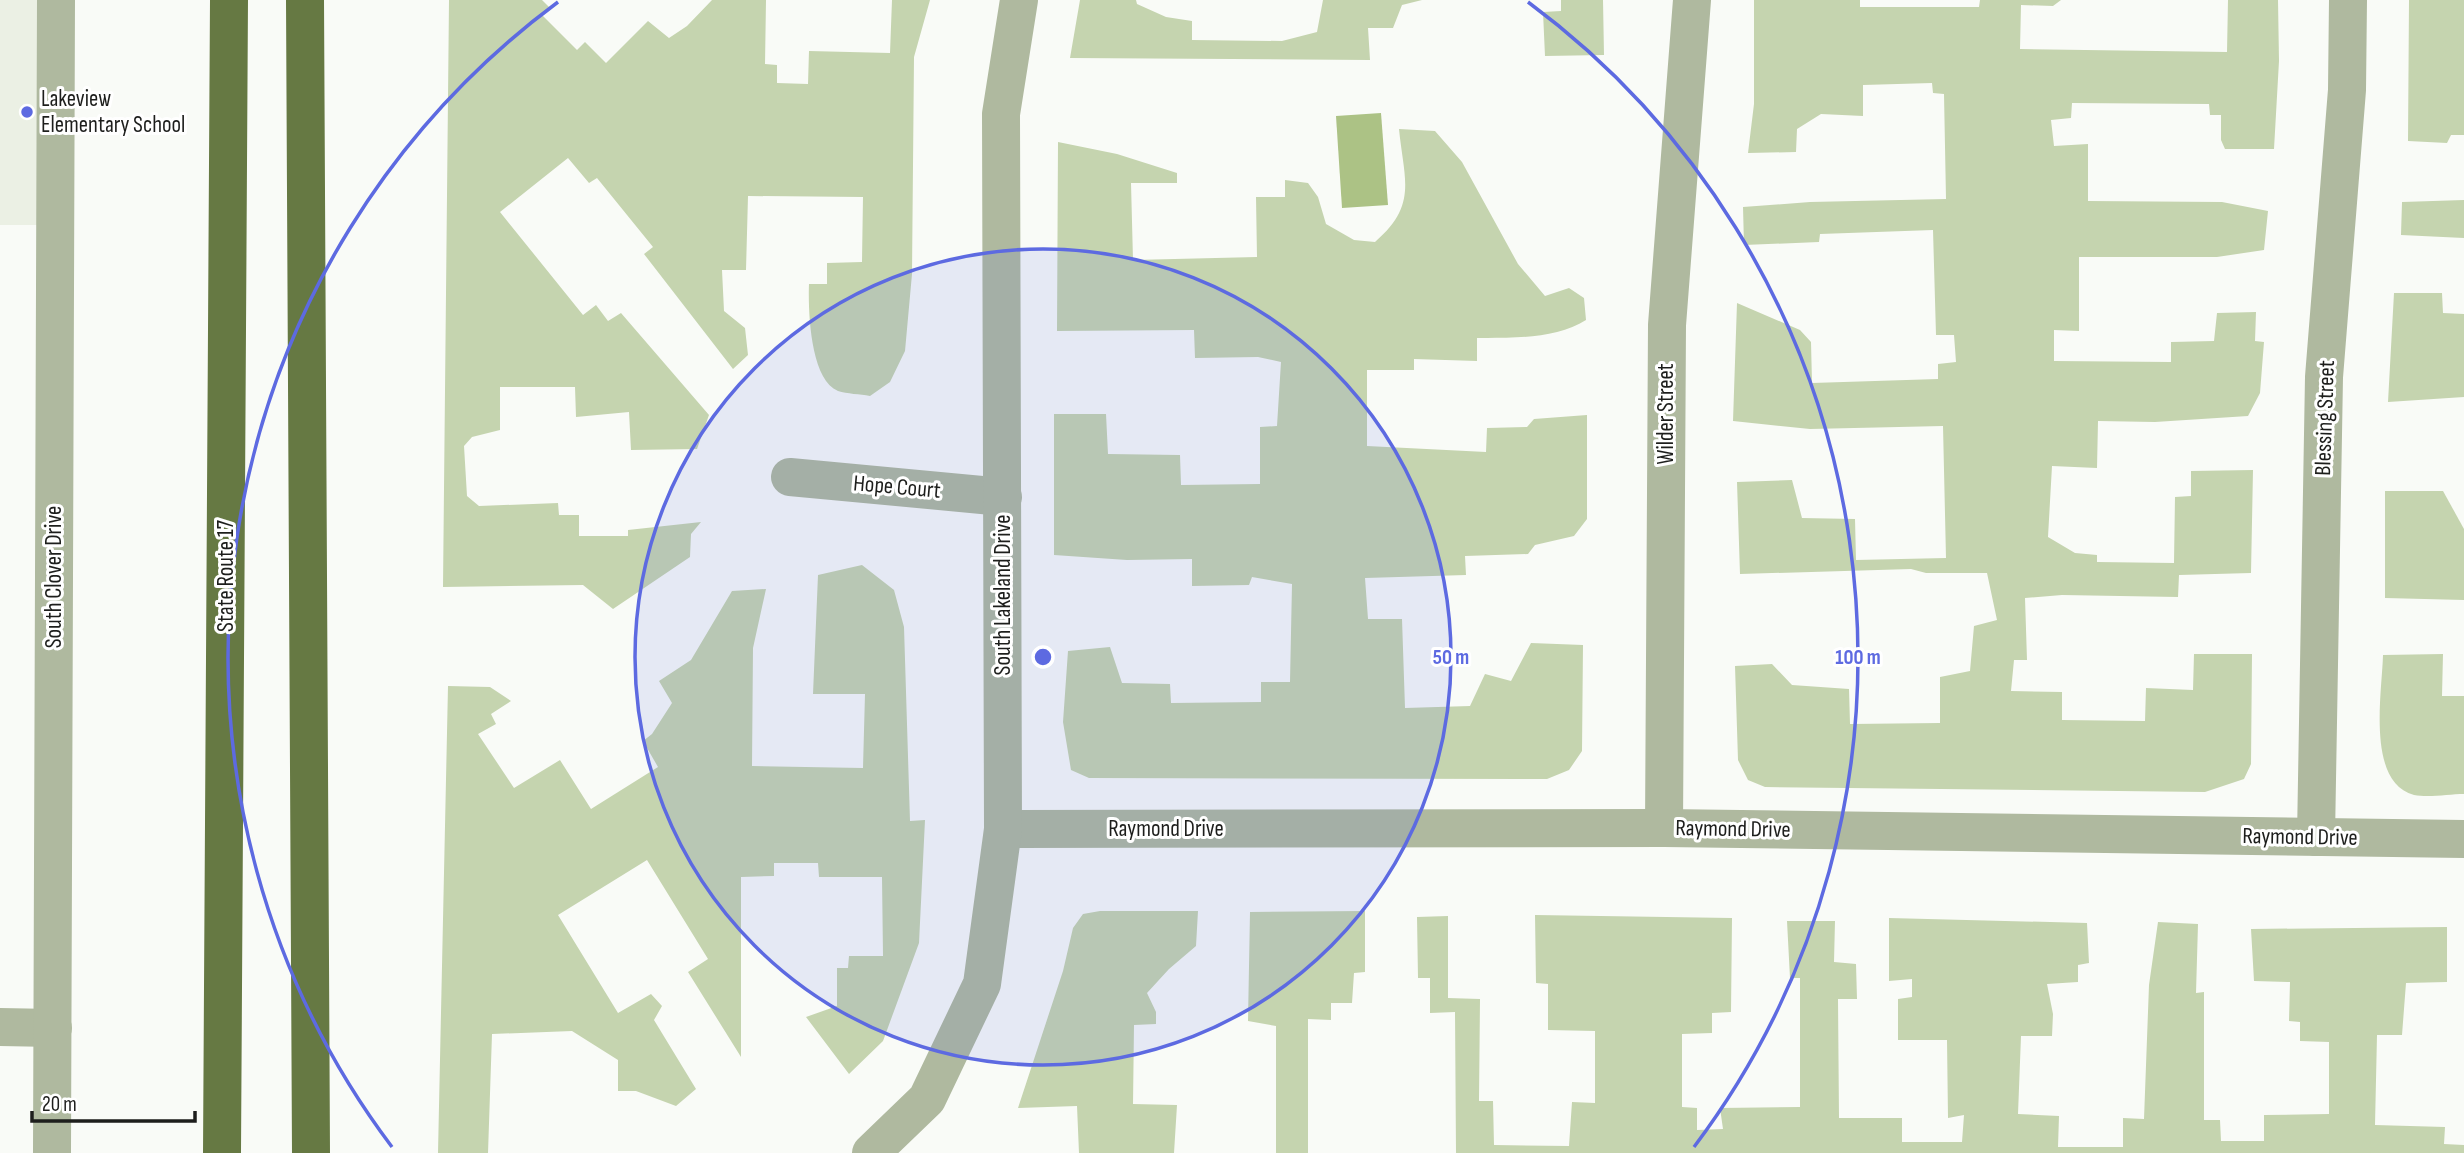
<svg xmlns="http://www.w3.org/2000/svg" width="2464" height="1153" font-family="'Sofia Sans Condensed',sans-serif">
  <rect width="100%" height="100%" fill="#f9fbf7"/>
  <rect fill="#ebf0e4" x="0" y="0" width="55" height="225"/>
  <g fill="#c5d4af">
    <path d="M 449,0 L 542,0 L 550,8 L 541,14 L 577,50 L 585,42 L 606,63 L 648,21 L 669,38 L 687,26 L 712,0 L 766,0 L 765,64 L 777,65 L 777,83 L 808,84 L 809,51 L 890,53 L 892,0 L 930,0 L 914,57 L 912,274 L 905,351 L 890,382 L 870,396 C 860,394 847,394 838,391 C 810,380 808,310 809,284 L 827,284 L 827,263 L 862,262 L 863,197 L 748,196 L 746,270 L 722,270 L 724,311 L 745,328 L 748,355 L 733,369 L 644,254 L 653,247 L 597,178 L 589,183 L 568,158 L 500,212 L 583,315 L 596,305 L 608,321 L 621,313 L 709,415 L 697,449 L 631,450 L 629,412 L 576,417 L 575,387 L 500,387 L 500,430 L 472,437 L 464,446 L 467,496 L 479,506 L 558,503 L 559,515 L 579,515 L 579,536 L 628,536 L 628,530 L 701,522 L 691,534 L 690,557 L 613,609 L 583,585 L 443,587 Z"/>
    <path d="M 1080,0 L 1136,0 L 1137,4 L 1166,17 L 1192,21 L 1192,40 L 1282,41 L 1317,32 L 1323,0 L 1422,0 L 1402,5 L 1393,28 L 1368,28 L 1370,60 L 1070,58 Z"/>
    <path d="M 1561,0 L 1603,0 L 1604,55 L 1545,56 L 1543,12 L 1561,11 Z"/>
    <path d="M 1754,0 L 1860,0 L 1860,7 L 1979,7 L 1980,0 L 2061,0 L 2053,6 L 2021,5 L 2020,49 L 2227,52 L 2228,0 L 2278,0 L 2279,61 L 2274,149 L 2225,149 L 2221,140 L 2221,115 L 2210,115 L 2209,104 L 2072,103 L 2071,118 L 2051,120 L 2054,146 L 2088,144 L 2088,201 L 2222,202 L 2268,211 L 2264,250 L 2217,257 L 2079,257 L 2079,331 L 2054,330 L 2054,361 L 2171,362 L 2171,342 L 2214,341 L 2217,313 L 2256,312 L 2255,341 L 2264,342 L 2260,393 L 2248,416 L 2155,422 L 2098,421 L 2097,468 L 2052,466 L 2048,537 L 2075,553 L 2097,555 L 2097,562 L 2174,563 L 2175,497 L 2191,496 L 2191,471 L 2253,470 L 2251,573 L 2179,575 L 2178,597 L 2062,595 L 2025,598 L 2027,660 L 2014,660 L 2011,691 L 2062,692 L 2062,720 L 2145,721 L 2146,688 L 2193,690 L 2194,654 L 2252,654 L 2251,764 L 2244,779 L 2205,792 L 1765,787 L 1748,780 L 1738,760 L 1735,666 L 1772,664 L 1792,685 L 1849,689 L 1850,724 L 1940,723 L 1940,677 L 1970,671 L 1974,626 L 1997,620 L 1987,573 L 1926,573 L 1911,569 L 1740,574 L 1737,482 L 1792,480 L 1802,518 L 1855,519 L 1856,560 L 1946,558 L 1943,426 L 1810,429 L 1733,421 L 1737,303 L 1800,330 L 1811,342 L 1812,383 L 1938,379 L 1938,364 L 1956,362 L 1954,335 L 1936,335 L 1933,230 L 1820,234 L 1819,242 L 1744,245 L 1743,207 L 1810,202 L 1946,199 L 1944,94 L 1933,93 L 1932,83 L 1863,85 L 1863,116 L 1821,114 L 1797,129 L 1796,152 L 1748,153 L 1754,104 Z"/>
    <path d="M 2409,0 L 2464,0 L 2464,135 L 2451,135 L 2447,143 L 2408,141 Z"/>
    <path d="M 1399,129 L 1435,131 L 1462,162 L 1518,264 L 1545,296 L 1569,288 L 1584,298 L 1586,320 C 1557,339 1512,338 1477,338 L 1477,361 L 1414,359 L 1414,370 L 1367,370 L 1367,446 L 1486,452 L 1487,428 L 1527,427 L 1534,419 L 1587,415 L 1587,519 L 1574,536 L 1535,545 L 1528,554 L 1465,556 L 1466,575 L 1365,578 L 1368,619 L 1402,619 L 1405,708 L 1470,706 L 1485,674 L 1511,681 L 1531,643 L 1583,645 L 1582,751 L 1569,770 L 1547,779 L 1089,778 L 1071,770 L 1063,722 L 1068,651 L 1110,647 L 1122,683 L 1170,684 L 1171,703 L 1261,702 L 1261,682 L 1290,682 L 1292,584 L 1252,577 L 1249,585 L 1192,586 L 1192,559 L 1127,560 L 1054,555 L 1054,414 L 1106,414 L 1108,454 L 1180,455 L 1181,485 L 1260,484 L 1260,427 L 1277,426 L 1281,362 L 1258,357 L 1195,358 L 1194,330 L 1057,331 L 1058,142 L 1117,154 L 1177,173 L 1177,183 L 1131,183 L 1133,260 L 1257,257 L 1256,197 L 1285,197 L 1285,180 L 1308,183 L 1318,197 L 1326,224 L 1354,240 L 1375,242 C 1418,205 1404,180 1399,129 Z"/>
    <path d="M 2464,200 L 2464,238 L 2401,235 L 2402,202 Z"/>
    <path d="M 2394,293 L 2442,293 L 2443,313 L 2464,314 L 2464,397 L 2388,402 Z"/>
    <path d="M 2385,491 L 2443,491 L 2464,529 L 2464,600 L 2385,598 Z"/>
    <path d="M 862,565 L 894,590 L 904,627 L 910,821 L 925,820 L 919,943 L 883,1041 L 849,1074 L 806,1017 L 837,1006 L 837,968 L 848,968 L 849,956 L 883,956 L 882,877 L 819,877 L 818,863 L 774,863 L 774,876 L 741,877 L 741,1057 L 688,972 L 708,959 L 647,860 L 558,915 L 618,1013 L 651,994 L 662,1006 L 654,1020 L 696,1089 L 676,1106 L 636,1091 L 618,1091 L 618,1060 L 572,1031 L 492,1034 L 488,1153 L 438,1153 L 448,686 L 490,687 L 511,701 L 491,714 L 496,724 L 478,734 L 514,788 L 560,760 L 591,809 L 658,767 L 643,741 L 652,734 L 672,703 L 659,681 L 691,660 L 732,591 L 766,589 L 753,648 L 752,766 L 863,768 L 865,694 L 813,694 L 818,575 Z"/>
    <path d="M 2443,654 L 2442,696 L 2464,696 L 2464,794 C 2449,794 2429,798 2414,795 C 2366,782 2382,693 2383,655 Z"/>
    <path d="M 1100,911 L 1198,911 L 1196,946 L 1169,969 L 1147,993 L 1156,1012 L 1156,1024 L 1134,1025 L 1133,1104 L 1177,1105 L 1174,1153 L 1079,1153 L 1077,1106 L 1018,1108 L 1063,971 L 1073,928 L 1083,914 Z"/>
    <path d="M 1365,911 L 1365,972 L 1354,973 L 1352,1003 L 1331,1003 L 1331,1020 L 1308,1019 L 1308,1153 L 1276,1153 L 1276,1026 L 1248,1021 L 1250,912 Z"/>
    <path d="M 1535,915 L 1732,918 L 1731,1012 L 1712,1013 L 1712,1033 L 1682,1034 L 1682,1107 L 1697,1108 L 1697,1130 L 1723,1129 L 1720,1108 L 1800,1107 L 1800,978 L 1790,978 L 1787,921 L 1835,921 L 1834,962 L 1856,964 L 1857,999 L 1838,999 L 1839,1118 L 1902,1118 L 1902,1142 L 1962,1142 L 1964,1115 L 1948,1118 L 1947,1040 L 1898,1040 L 1898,999 L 1912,997 L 1912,979 L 1889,981 L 1889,918 L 2087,923 L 2089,963 L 2078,965 L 2078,982 L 2047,984 L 2053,1014 L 2052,1036 L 2021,1036 L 2018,1114 L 2059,1116 L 2058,1147 L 2123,1147 L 2123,1118 L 2144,1119 L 2149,985 L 2158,922 L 2198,924 L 2196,993 L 2204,992 L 2204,1120 L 2220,1120 L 2221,1141 L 2264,1141 L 2264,1115 L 2329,1114 L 2329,1042 L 2300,1041 L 2300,1022 L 2289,1021 L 2290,982 L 2254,981 L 2251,929 L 2447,927 L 2447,982 L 2406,983 L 2402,1035 L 2377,1035 L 2375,1125 L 2445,1127 L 2444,1144 L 2464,1145 L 2464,1153 L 1456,1153 L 1455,1012 L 1430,1013 L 1430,978 L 1418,978 L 1417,917 L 1448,916 L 1448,998 L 1480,999 L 1479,1101 L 1493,1101 L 1494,1145 L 1569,1146 L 1572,1102 L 1595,1103 L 1595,1031 L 1548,1030 L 1548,984 L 1536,983 Z"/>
  </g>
  <path fill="#acc285" d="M 1381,113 L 1388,205 L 1342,208 L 1336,116 Z"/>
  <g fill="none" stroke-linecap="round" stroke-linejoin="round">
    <g stroke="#afb99f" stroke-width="38">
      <path d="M 790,477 L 1003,497"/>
      <path d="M 1664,828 L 1667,325 L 1692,0"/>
      <path d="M 1003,829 L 1664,828 L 2464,839"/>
      <path d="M 2316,837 L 2324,377 L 2347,90 L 2348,0"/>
      <path d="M 0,1027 L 53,1028"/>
      <path d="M 871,1153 L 927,1099 L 982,984 L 1003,829 L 1001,114 L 1019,0"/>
    </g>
    <path stroke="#afb99f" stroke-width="38" d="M 52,1153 L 56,0"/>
    <g stroke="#667943" stroke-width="38">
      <path d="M 305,0 L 311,1153"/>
      <path d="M 222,1153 L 229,0"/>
    </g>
  </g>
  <circle cx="1043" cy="657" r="408" fill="#5d6ae1" fill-opacity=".12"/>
  <g fill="none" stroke="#5d6ae1" stroke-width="3.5">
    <circle cx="1043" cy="657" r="408"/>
    <path d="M392 1147A815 815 0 0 1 558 2M1528 2A815 815 0 0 1 1694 1147"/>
  </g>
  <circle fill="#5d6ae1" stroke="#fff" stroke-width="2.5" cx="27" cy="112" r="7"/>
  <g text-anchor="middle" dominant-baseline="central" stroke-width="6" stroke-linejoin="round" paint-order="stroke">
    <g font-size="23" fill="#1d1e1c" stroke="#fff" text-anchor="start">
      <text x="41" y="99">Lakeview<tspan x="41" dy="26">Elementary School</tspan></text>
    </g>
    <g font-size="23" fill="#1d1e1c" stroke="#fff">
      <text transform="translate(1666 414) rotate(-90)">Wilder Street</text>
      <text transform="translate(2325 418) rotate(-88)">Blessing Street</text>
      <text transform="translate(897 487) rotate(5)">Hope Court</text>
      <text transform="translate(226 576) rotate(-90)">State Route 17</text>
      <text transform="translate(54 577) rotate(-90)">South Clover Drive</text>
      <text transform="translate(1003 595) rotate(-90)">South Lakeland Drive</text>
      <text x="1166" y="829">Raymond Drive</text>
      <text transform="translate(1733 829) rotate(1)">Raymond Drive</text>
      <text transform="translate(2300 837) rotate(1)">Raymond Drive</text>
    </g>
  </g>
  <circle cx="1043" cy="657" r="10" fill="#5d6ae1" stroke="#fff" stroke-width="3.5"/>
  <g font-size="21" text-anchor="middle" font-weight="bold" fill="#5d6ae1" stroke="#fff" stroke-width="6" stroke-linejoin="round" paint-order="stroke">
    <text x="1451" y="664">50 m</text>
    <text x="1858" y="664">100 m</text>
  </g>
  <path d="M32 1111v10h163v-10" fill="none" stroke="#1d1e1c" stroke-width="3.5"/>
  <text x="42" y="1111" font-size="21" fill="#1d1e1c" stroke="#ffffff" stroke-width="5" paint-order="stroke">20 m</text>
</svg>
